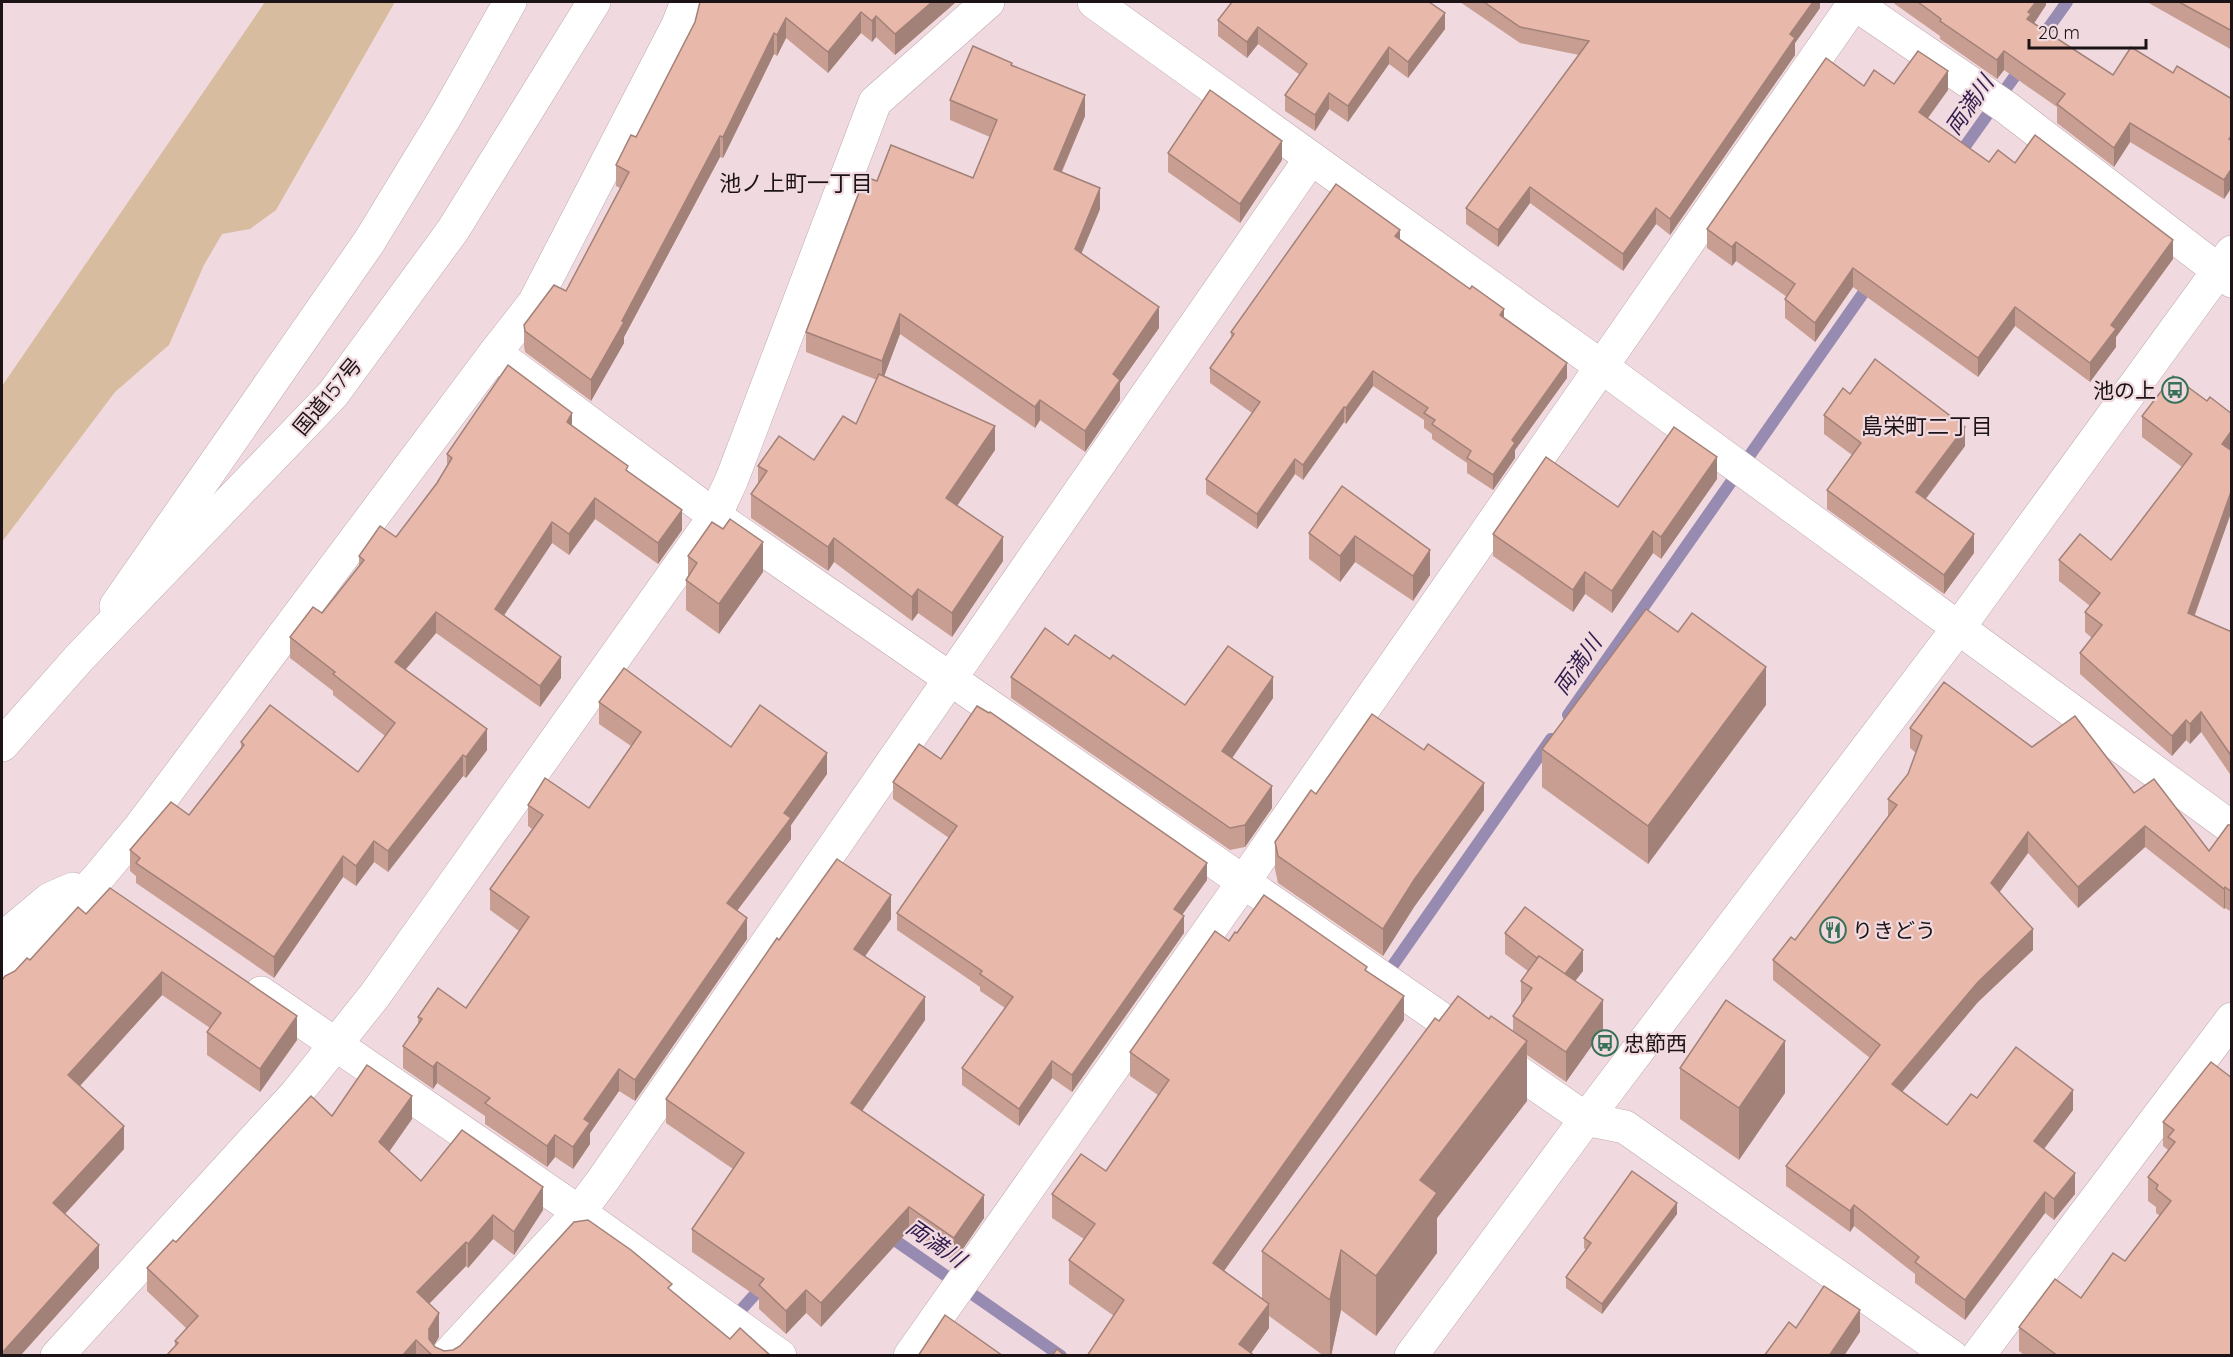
<svg xmlns="http://www.w3.org/2000/svg" width="2233" height="1357" font-family="Quicksand,'Noto Sans JP',sans-serif">
  <rect width="100%" height="100%" fill="#f1dadf"/>
  <path fill="#d8bca0" d="M 265,2 L 395,2 L 276,210 L 250,229 L 222,234 L 204,265 L 169,345 L 115,392 L 2,542 L 2,386 Z"/>
  <g fill="none" stroke-linecap="round" stroke-linejoin="round">
    <g stroke="#988bb2" stroke-width="12">
      <path d="M 2037,44 L 2067,2"/>
      <path d="M 1956,159 L 2022,66"/>
      <path d="M 1568,715 L 1871,282"/>
      <path d="M 1384,978 L 1551,739"/>
      <path d="M 886,1234 L 1061,1356"/>
      <path d="M 733,1319 L 765,1283"/>
    </g>
    <g stroke="#bea9ad" stroke-width="34">
      <g id="minor">
        <path d="M 1094,2 L 1602,367 L 2232,828"/>
        <path d="M 1852,2 L 2007,108 L 2232,281"/>
        <path d="M 495,353 L 534,303 L 678,25 L 687,2"/>
        <path d="M 116,606 L 369,242 L 447,114 L 510,2"/>
        <path d="M 2,939 L 50,899 L 73,889"/>
        <path d="M 2,981 L 97,879 L 141,826 L 495,353 L 715,516 L 1586,1119 L 1625,1127 L 1951,1356"/>
        <path d="M 261,993 L 579,1212 L 780,1356"/>
        <path d="M 57,1356 L 296,1094 L 375,995 L 715,516 L 732,479 L 875,102 L 988,2"/>
        <path d="M 447,1356 L 579,1212 L 603,1180 L 1311,158"/>
        <path d="M 910,1356 L 1244,881 L 1855,2"/>
        <path d="M 1411,1356 L 1586,1119 L 1959,627 L 2232,252"/>
        <path d="M 1978,1356 L 2232,1019"/>
      </g>
    </g>
    <g stroke="#bea9ad" stroke-width="34">
      <path id="highway" d="M 2,745 L 80,657 L 333,394 L 453,230 L 594,2"/>
    </g>
    <use href="#minor" stroke="#fff" stroke-width="33"/>
    <use href="#highway" stroke="#fff" stroke-width="33"/>
  </g>
  <g fill="#c89e93">
    <path d="M 700,2 L 956,2 L 895,55 L 876,37 L 872,42 L 861,33 L 828,73 L 786,38 L 777,56 L 774,54 L 723,158 L 720,157 L 624,337 L 624,343 L 591,401 L 525,352 L 524,346 L 524,325 L 566,291 L 620,188 L 616,186 L 616,165 L 636,137 L 695,22 Z"/>
    <path d="M 1460,2 L 1820,2 L 1820,8 L 1795,43 L 1795,55 L 1670,235 L 1656,224 L 1623,271 L 1530,203 L 1498,247 L 1466,224 L 1466,208 L 1579,55 L 1520,43 Z"/>
    <path d="M 1892,2 L 2046,2 L 2046,5 L 2034,23 L 2113,75 L 2173,73 L 2232,99 L 2232,187 L 2224,199 L 2130,142 L 2114,167 L 2057,123 L 2057,107 L 2004,70 L 1997,79 L 1940,39 L 1940,36 Z"/>
    <path d="M 2147,2 L 2232,2 L 2232,50 Z"/>
    <path d="M 1218,20 L 1445,29 L 1408,78 L 1389,64 L 1348,122 L 1329,109 L 1315,131 L 1285,111 L 1285,95 L 1300,75 L 1258,44 L 1247,58 L 1218,36 Z"/>
    <path d="M 1012,66 L 1085,116 L 1062,172 L 1100,209 L 1081,253 L 1159,328 L 1120,383 L 1120,400 L 1085,452 L 1040,420 L 1035,428 L 900,334 L 884,376 L 995,450 L 957,506 L 1003,561 L 952,637 L 918,613 L 912,621 L 834,562 L 828,571 L 751,518 L 751,494 L 758,483 L 758,466 L 814,460 L 856,424 L 877,380 L 806,352 L 806,332 L 877,181 L 973,178 L 990,137 L 950,120 L 950,100 Z"/>
    <path d="M 1894,84 L 1948,90 L 1928,118 L 1989,162 L 2015,163 L 2173,259 L 2116,337 L 2116,347 L 2090,382 L 2015,326 L 1978,377 L 1853,287 L 1815,342 L 1785,318 L 1785,299 L 1787,297 L 1736,261 L 1732,266 L 1707,248 L 1707,229 L 1864,86 Z"/>
    <path d="M 1168,153 L 1282,160 L 1240,223 L 1168,172 Z"/>
    <path d="M 1400,239 L 1504,318 L 1567,378 L 1515,450 L 1515,458 L 1493,490 L 1467,473 L 1467,463 L 1432,439 L 1432,434 L 1424,428 L 1424,420 L 1373,386 L 1346,424 L 1344,422 L 1303,480 L 1295,474 L 1257,529 L 1206,494 L 1206,479 L 1252,413 L 1210,383 L 1210,368 L 1231,338 L 1231,332 Z"/>
    <path d="M 1850,394 L 1965,446 L 1926,499 L 1974,553 L 1944,594 L 1827,509 L 1827,490 L 1852,455 L 1824,434 L 1824,415 Z"/>
    <path d="M 2207,401 L 2232,414 L 2232,510 L 2195,615 L 2232,632 L 2232,777 L 2201,732 L 2190,744 L 2186,740 L 2172,756 L 2080,674 L 2080,653 L 2092,638 L 2085,632 L 2085,612 L 2090,606 L 2059,581 L 2059,560 L 2111,560 L 2182,467 L 2142,437 L 2142,416 Z"/>
    <path d="M 572,426 L 628,471 L 682,530 L 658,564 L 595,519 L 569,555 L 552,543 L 504,615 L 561,678 L 540,707 L 436,633 L 406,669 L 487,750 L 466,778 L 463,776 L 388,872 L 374,862 L 356,886 L 343,877 L 274,978 L 136,883 L 136,876 L 130,871 L 130,850 L 189,815 L 241,748 L 241,742 L 358,772 L 385,736 L 333,695 L 333,691 L 290,658 L 290,637 L 322,613 L 359,567 L 359,556 L 396,537 L 437,483 L 447,466 L 447,454 Z"/>
    <path d="M 1717,479 L 1661,559 L 1653,553 L 1612,613 L 1585,594 L 1573,612 L 1493,556 L 1493,534 L 1618,507 Z"/>
    <path d="M 1342,486 L 1430,575 L 1413,601 L 1355,562 L 1340,582 L 1309,559 L 1309,533 Z"/>
    <path d="M 688,556 L 763,572 L 719,634 L 686,610 L 686,580 L 688,576 Z"/>
    <path d="M 1068,645 L 1110,659 L 1185,705 L 1273,698 L 1232,758 L 1272,808 L 1245,847 L 1230,850 L 1011,698 L 1011,677 Z"/>
    <path d="M 599,702 L 731,747 L 827,774 L 791,825 L 791,839 L 737,911 L 747,939 L 635,1101 L 619,1091 L 590,1133 L 590,1144 L 573,1169 L 555,1157 L 547,1167 L 485,1124 L 485,1116 L 437,1083 L 433,1089 L 403,1068 L 403,1046 L 418,1025 L 418,1017 L 466,1008 L 519,931 L 490,910 L 490,889 L 532,829 L 528,826 L 528,805 L 589,808 L 631,746 L 599,724 Z"/>
    <path d="M 1766,705 L 1648,864 L 1542,787 L 1542,749 Z"/>
    <path d="M 1910,728 L 2032,747 L 2134,793 L 2209,851 L 2232,825 L 2232,912 L 2225,908 L 2224,909 L 2145,847 L 2078,908 L 2028,853 L 1999,892 L 2033,950 L 1978,1002 L 1902,1091 L 1947,1125 L 1977,1098 L 2073,1110 L 2044,1149 L 2075,1194 L 2054,1220 L 2045,1213 L 1965,1320 L 1915,1283 L 1915,1274 L 1854,1226 L 1850,1232 L 1786,1186 L 1786,1166 L 1870,1058 L 1773,980 L 1773,960 L 1795,940 L 1888,817 L 1888,799 L 1908,774 L 1916,753 L 1910,748 Z"/>
    <path d="M 941,759 L 1207,880 L 1182,915 L 1184,933 L 1072,1092 L 1052,1078 L 1019,1126 L 962,1085 L 962,1068 L 1005,1008 L 980,991 L 980,987 L 897,930 L 897,913 L 949,838 L 893,799 L 893,782 Z"/>
    <path d="M 1316,794 L 1484,810 L 1414,907 L 1383,956 L 1278,883 L 1275,869 L 1275,842 Z"/>
    <path d="M 86,914 L 297,1040 L 260,1092 L 207,1055 L 207,1032 L 210,1028 L 162,995 L 80,1086 L 124,1149 L 65,1214 L 99,1268 L 20,1356 L 2,1356 L 15,971 Z"/>
    <path d="M 891,919 L 865,956 L 925,1020 L 862,1111 L 984,1218 L 954,1262 L 909,1230 L 821,1327 L 806,1313 L 786,1334 L 759,1309 L 759,1298 L 692,1252 L 692,1229 L 733,1169 L 666,1123 L 666,1099 L 779,940 Z"/>
    <path d="M 1237,933 L 1367,971 L 1404,1020 L 1224,1271 L 1262,1299 L 1262,1251 L 1439,1021 L 1489,1019 L 1513,1031 L 1513,1016 L 1521,1004 L 1521,981 L 1528,971 L 1505,954 L 1505,933 L 1583,971 L 1575,981 L 1603,1030 L 1566,1082 L 1527,1055 L 1527,1101 L 1437,1218 L 1437,1253 L 1376,1336 L 1341,1310 L 1331,1356 L 1324,1356 L 1269,1316 L 1269,1328 L 1251,1353 L 1114,1316 L 1069,1284 L 1069,1260 L 1084,1239 L 1052,1218 L 1052,1194 L 1106,1171 L 1158,1095 L 1130,1076 L 1130,1052 L 1229,941 Z"/>
    <path d="M 2211,1062 L 2232,1356 L 2025,1356 L 2019,1351 L 2019,1327 L 2081,1298 L 2125,1261 L 2160,1216 L 2156,1213 L 2156,1207 L 2148,1201 L 2148,1177 L 2168,1150 L 2163,1146 L 2163,1122 Z"/>
    <path d="M 1680,1068 L 1785,1093 L 1739,1160 L 1680,1119 Z"/>
    <path d="M 332,1116 L 412,1119 L 389,1152 L 421,1181 L 543,1210 L 514,1255 L 493,1239 L 468,1268 L 466,1266 L 429,1304 L 439,1337 L 434,1345 L 435,1347 L 444,1351 L 453,1350 L 672,1291 L 730,1339 L 771,1356 L 166,1356 L 175,1346 L 175,1341 L 186,1328 L 147,1291 L 147,1268 L 176,1242 Z"/>
    <path d="M 1677,1214 L 1602,1314 L 1566,1288 L 1566,1277 L 1586,1250 L 1584,1248 L 1584,1238 Z"/>
  </g>
  <g fill="#a28178">
    <path d="M 932,2 L 956,2 L 895,55 L 895,34 Z"/>
    <path d="M 1813,2 L 1820,2 L 1820,8 L 1795,43 L 1795,55 L 1670,235 L 1670,219 L 1790,34 Z"/>
    <path d="M 2036,2 L 2046,2 L 2046,5 L 2031,28 L 2027,19 L 2028,12 Z"/>
    <path d="M 861,12 L 861,33 L 828,73 L 828,52 Z"/>
    <path d="M 1445,13 L 1445,29 L 1408,78 L 1408,62 Z"/>
    <path d="M 876,16 L 876,37 L 872,42 L 872,21 Z"/>
    <path d="M 786,18 L 786,38 L 777,56 L 777,35 Z"/>
    <path d="M 1258,27 L 1258,44 L 1247,58 L 1247,42 Z"/>
    <path d="M 774,33 L 774,54 L 723,158 L 723,137 Z"/>
    <path d="M 1389,47 L 1389,64 L 1348,122 L 1348,106 Z"/>
    <path d="M 2004,51 L 2004,70 L 1997,79 L 1997,60 Z"/>
    <path d="M 1948,71 L 1948,90 L 1919,130 L 1919,112 Z"/>
    <path d="M 1329,93 L 1329,109 L 1315,131 L 1315,115 Z"/>
    <path d="M 1085,95 L 1085,116 L 1054,189 L 1054,169 Z"/>
    <path d="M 2130,123 L 2130,142 L 2114,167 L 2114,148 Z"/>
    <path d="M 720,136 L 720,157 L 624,337 L 624,343 L 591,401 L 591,380 Z"/>
    <path d="M 1282,141 L 1282,160 L 1240,223 L 1240,204 Z"/>
    <path d="M 2232,168 L 2232,187 L 2224,199 L 2224,180 Z"/>
    <path d="M 1530,187 L 1530,203 L 1498,247 L 1498,230 Z"/>
    <path d="M 1100,188 L 1100,209 L 1075,269 L 1075,249 Z"/>
    <path d="M 1656,208 L 1656,224 L 1623,271 L 1623,254 Z"/>
    <path d="M 1400,230 L 1400,245 L 1395,236 Z"/>
    <path d="M 2173,240 L 2173,259 L 2116,337 L 2116,347 L 2090,382 L 2090,363 L 2111,325 Z"/>
    <path d="M 1736,242 L 1736,261 L 1732,266 L 1732,247 Z"/>
    <path d="M 1853,268 L 1853,287 L 1815,342 L 1815,323 Z"/>
    <path d="M 1159,307 L 1159,328 L 1120,383 L 1120,400 L 1085,452 L 1085,431 L 1113,374 Z"/>
    <path d="M 2015,307 L 2015,326 L 1978,377 L 1978,358 Z"/>
    <path d="M 1504,309 L 1504,324 L 1500,315 Z"/>
    <path d="M 900,314 L 900,334 L 882,382 L 882,361 Z"/>
    <path d="M 1567,363 L 1567,378 L 1515,450 L 1515,458 L 1493,490 L 1493,475 L 1512,440 Z"/>
    <path d="M 1373,371 L 1373,386 L 1346,424 L 1346,408 Z"/>
    <path d="M 1040,400 L 1040,420 L 1035,428 L 1035,407 Z"/>
    <path d="M 1344,407 L 1344,422 L 1303,480 L 1303,465 Z"/>
    <path d="M 572,413 L 572,433 L 567,422 Z"/>
    <path d="M 995,426 L 995,450 L 946,522 L 946,498 Z"/>
    <path d="M 1965,427 L 1965,446 L 1916,511 L 1916,492 Z"/>
    <path d="M 2232,430 L 2232,451 L 2222,444 Z"/>
    <path d="M 1717,457 L 1717,479 L 1661,559 L 1661,537 Z"/>
    <path d="M 1295,459 L 1295,474 L 1257,529 L 1257,514 Z"/>
    <path d="M 2232,489 L 2232,510 L 2188,633 L 2188,613 Z"/>
    <path d="M 595,498 L 595,519 L 569,555 L 569,534 Z"/>
    <path d="M 682,510 L 682,530 L 658,564 L 658,543 Z"/>
    <path d="M 552,522 L 552,543 L 495,629 L 495,609 Z"/>
    <path d="M 1653,531 L 1653,553 L 1612,613 L 1612,591 Z"/>
    <path d="M 1974,534 L 1974,553 L 1944,594 L 1944,575 Z"/>
    <path d="M 1355,536 L 1355,562 L 1340,582 L 1340,556 Z"/>
    <path d="M 1003,537 L 1003,561 L 952,637 L 952,613 Z"/>
    <path d="M 834,538 L 834,562 L 828,571 L 828,547 Z"/>
    <path d="M 763,542 L 763,572 L 719,634 L 719,604 Z"/>
    <path d="M 1430,550 L 1430,575 L 1413,601 L 1413,576 Z"/>
    <path d="M 1585,572 L 1585,594 L 1573,612 L 1573,590 Z"/>
    <path d="M 918,589 L 918,613 L 912,621 L 912,597 Z"/>
    <path d="M 436,612 L 436,633 L 395,682 L 395,662 Z"/>
    <path d="M 561,657 L 561,678 L 540,707 L 540,686 Z"/>
    <path d="M 1766,667 L 1766,705 L 1648,864 L 1648,826 Z"/>
    <path d="M 1273,677 L 1273,698 L 1222,773 L 1222,751 Z"/>
    <path d="M 2201,712 L 2201,732 L 2190,744 L 2190,724 Z"/>
    <path d="M 2186,720 L 2186,740 L 2172,756 L 2172,736 Z"/>
    <path d="M 487,729 L 487,750 L 466,778 L 466,757 Z"/>
    <path d="M 827,753 L 827,774 L 791,825 L 791,839 L 727,924 L 727,903 L 784,813 Z"/>
    <path d="M 463,755 L 463,776 L 388,872 L 388,851 Z"/>
    <path d="M 1484,783 L 1484,810 L 1414,907 L 1383,956 L 1383,929 L 1414,880 Z"/>
    <path d="M 1272,786 L 1272,808 L 1245,847 L 1245,825 Z"/>
    <path d="M 2145,826 L 2145,847 L 2078,908 L 2078,887 Z"/>
    <path d="M 2028,832 L 2028,853 L 1991,904 L 1991,883 Z"/>
    <path d="M 374,841 L 374,862 L 356,886 L 356,866 Z"/>
    <path d="M 343,856 L 343,877 L 274,978 L 274,957 Z"/>
    <path d="M 1207,863 L 1207,880 L 1174,926 L 1174,909 Z"/>
    <path d="M 2225,887 L 2225,908 L 2224,909 L 2224,889 Z"/>
    <path d="M 891,895 L 891,919 L 854,972 L 854,949 Z"/>
    <path d="M 1184,916 L 1184,933 L 1072,1092 L 1072,1075 Z"/>
    <path d="M 747,918 L 747,939 L 635,1101 L 635,1080 Z"/>
    <path d="M 2033,929 L 2033,950 L 1978,1002 L 1892,1104 L 1892,1084 L 1978,982 Z"/>
    <path d="M 1583,950 L 1583,971 L 1562,998 L 1562,977 Z"/>
    <path d="M 162,972 L 162,995 L 68,1099 L 68,1075 Z"/>
    <path d="M 1404,996 L 1404,1020 L 1213,1286 L 1213,1263 Z"/>
    <path d="M 925,997 L 925,1020 L 851,1127 L 851,1103 Z"/>
    <path d="M 1603,1000 L 1603,1030 L 1566,1082 L 1566,1052 Z"/>
    <path d="M 297,1016 L 297,1040 L 260,1092 L 260,1069 Z"/>
    <path d="M 1527,1041 L 1527,1101 L 1437,1218 L 1437,1253 L 1376,1336 L 1376,1276 L 1420,1180 Z"/>
    <path d="M 1785,1041 L 1785,1093 L 1739,1160 L 1739,1108 Z"/>
    <path d="M 1052,1061 L 1052,1078 L 1019,1126 L 1019,1109 Z"/>
    <path d="M 437,1062 L 437,1083 L 433,1089 L 433,1067 Z"/>
    <path d="M 619,1069 L 619,1091 L 590,1133 L 590,1144 L 573,1169 L 573,1147 L 584,1119 Z"/>
    <path d="M 2073,1090 L 2073,1110 L 2034,1162 L 2034,1141 Z"/>
    <path d="M 412,1096 L 412,1119 L 379,1166 L 379,1142 Z"/>
    <path d="M 124,1126 L 124,1149 L 53,1227 L 53,1203 Z"/>
    <path d="M 555,1135 L 555,1157 L 547,1167 L 547,1146 Z"/>
    <path d="M 2075,1173 L 2075,1194 L 2054,1220 L 2054,1199 Z"/>
    <path d="M 543,1187 L 543,1210 L 514,1255 L 514,1232 Z"/>
    <path d="M 2045,1192 L 2045,1213 L 1965,1320 L 1965,1300 Z"/>
    <path d="M 984,1195 L 984,1218 L 954,1262 L 954,1238 Z"/>
    <path d="M 1677,1203 L 1677,1214 L 1602,1314 L 1602,1304 Z"/>
    <path d="M 1854,1205 L 1854,1226 L 1850,1232 L 1850,1211 Z"/>
    <path d="M 909,1207 L 909,1230 L 821,1327 L 821,1303 Z"/>
    <path d="M 493,1215 L 493,1239 L 468,1268 L 468,1244 Z"/>
    <path d="M 466,1242 L 466,1266 L 417,1316 L 417,1292 Z"/>
    <path d="M 99,1245 L 99,1268 L 20,1356 L 2,1356 L 2,1353 Z"/>
    <path d="M 1341,1250 L 1341,1310 L 1331,1356 L 1330,1356 L 1330,1300 Z"/>
    <path d="M 806,1290 L 806,1313 L 786,1334 L 786,1311 Z"/>
    <path d="M 1269,1304 L 1269,1328 L 1249,1356 L 1239,1344 Z"/>
    <path d="M 1860,1310 L 1860,1332 L 1844,1356 L 1829,1356 Z"/>
    <path d="M 439,1313 L 439,1337 L 429,1353 L 429,1329 Z"/>
    <path d="M 416,1340 L 416,1356 L 402,1356 Z"/>
  </g>
  <g fill="#e8b8ab" stroke="#a28178" stroke-width="1.5">
    <path d="M 700,2 L 932,2 L 895,34 L 876,16 L 872,21 L 861,12 L 828,52 L 786,18 L 777,35 L 774,33 L 723,137 L 720,136 L 622,321 L 624,322 L 591,380 L 525,331 L 524,325 L 554,285 L 566,291 L 629,172 L 616,165 L 631,135 L 636,137 L 695,22 Z"/>
    <path d="M 1232,2 L 1429,2 L 1445,13 L 1408,62 L 1389,47 L 1348,106 L 1329,93 L 1315,115 L 1285,95 L 1307,64 L 1258,27 L 1247,42 L 1218,20 Z"/>
    <path d="M 1484,2 L 1813,2 L 1790,34 L 1795,38 L 1670,219 L 1656,208 L 1623,254 L 1530,187 L 1498,230 L 1466,208 L 1589,41 L 1520,27 Z"/>
    <path d="M 1918,2 L 2036,2 L 2028,12 L 2031,14 L 2027,19 L 2113,75 L 2131,47 L 2173,73 L 2177,66 L 2232,99 L 2232,135 L 2229,139 L 2232,141 L 2232,168 L 2224,180 L 2130,123 L 2114,148 L 2057,104 L 2065,94 L 2004,51 L 1997,60 L 1940,21 L 1941,19 Z"/>
    <path d="M 2179,2 L 2232,2 L 2232,31 Z"/>
    <path d="M 973,46 L 1012,63 L 1011,65 L 1085,95 L 1054,169 L 1100,188 L 1075,249 L 1159,307 L 1113,374 L 1120,380 L 1085,431 L 1040,400 L 1035,407 L 900,314 L 882,361 L 806,332 L 865,177 L 877,181 L 891,145 L 973,178 L 997,120 L 950,100 Z"/>
    <path d="M 1918,51 L 1948,71 L 1919,112 L 1989,162 L 1998,150 L 2015,163 L 2035,135 L 2173,240 L 2111,325 L 2116,329 L 2090,363 L 2015,307 L 1978,358 L 1853,268 L 1815,323 L 1785,299 L 1795,284 L 1736,242 L 1732,247 L 1707,229 L 1826,58 L 1864,86 L 1874,70 L 1894,84 Z"/>
    <path d="M 1210,90 L 1282,141 L 1240,204 L 1168,153 Z"/>
    <path d="M 1336,184 L 1400,230 L 1395,236 L 1470,289 L 1472,286 L 1504,309 L 1500,315 L 1567,363 L 1512,440 L 1515,443 L 1493,475 L 1467,458 L 1471,451 L 1432,424 L 1435,420 L 1424,413 L 1428,408 L 1373,371 L 1346,408 L 1344,407 L 1303,465 L 1295,459 L 1257,514 L 1206,479 L 1260,402 L 1210,368 L 1234,334 L 1231,332 Z"/>
    <path d="M 1875,359 L 1965,427 L 1916,492 L 1974,534 L 1944,575 L 1827,490 L 1861,443 L 1824,415 L 1843,388 L 1850,394 Z"/>
    <path d="M 508,365 L 572,413 L 567,422 L 628,466 L 626,470 L 682,510 L 658,543 L 595,498 L 569,534 L 552,522 L 495,609 L 561,657 L 540,686 L 436,612 L 395,662 L 487,729 L 466,757 L 463,755 L 388,851 L 374,841 L 356,866 L 343,856 L 274,957 L 136,863 L 140,858 L 130,850 L 171,802 L 189,815 L 244,745 L 241,742 L 270,705 L 358,772 L 395,723 L 333,674 L 335,672 L 290,637 L 313,607 L 322,613 L 364,560 L 359,556 L 380,526 L 396,537 L 437,483 L 452,458 L 447,454 Z"/>
    <path d="M 879,374 L 995,426 L 946,498 L 1003,537 L 952,613 L 918,589 L 912,597 L 834,538 L 828,547 L 751,494 L 767,471 L 758,466 L 779,436 L 814,460 L 843,416 L 856,424 Z"/>
    <path d="M 2173,376 L 2207,401 L 2210,397 L 2232,414 L 2232,430 L 2222,444 L 2232,451 L 2232,489 L 2188,613 L 2232,632 L 2232,757 L 2201,712 L 2190,724 L 2186,720 L 2172,736 L 2080,653 L 2102,625 L 2085,612 L 2100,593 L 2059,560 L 2080,534 L 2111,560 L 2192,454 L 2142,416 Z"/>
    <path d="M 1674,427 L 1717,457 L 1661,537 L 1653,531 L 1612,591 L 1585,572 L 1573,590 L 1493,534 L 1546,457 L 1618,507 Z"/>
    <path d="M 1342,486 L 1430,550 L 1413,576 L 1355,536 L 1340,556 L 1309,533 Z"/>
    <path d="M 730,519 L 763,542 L 719,604 L 686,580 L 697,563 L 688,556 L 712,522 L 723,529 Z"/>
    <path d="M 1646,609 L 1678,632 L 1692,613 L 1766,667 L 1648,826 L 1542,749 Z"/>
    <path d="M 1045,628 L 1068,645 L 1075,635 L 1110,659 L 1113,655 L 1185,705 L 1228,646 L 1273,677 L 1222,751 L 1272,786 L 1245,825 L 1230,828 L 1011,677 Z"/>
    <path d="M 624,668 L 731,747 L 760,705 L 827,753 L 784,813 L 791,818 L 727,903 L 747,918 L 635,1080 L 619,1069 L 584,1119 L 590,1123 L 573,1147 L 555,1135 L 547,1146 L 485,1103 L 490,1098 L 437,1062 L 433,1067 L 403,1046 L 422,1019 L 418,1017 L 438,988 L 466,1008 L 529,917 L 490,889 L 543,815 L 528,805 L 545,778 L 589,808 L 641,732 L 599,702 Z"/>
    <path d="M 1944,682 L 2032,747 L 2075,716 L 2134,793 L 2154,779 L 2209,851 L 2228,825 L 2232,825 L 2232,892 L 2225,887 L 2224,889 L 2145,826 L 2078,887 L 2028,832 L 1991,883 L 2033,929 L 1978,982 L 1892,1084 L 1947,1125 L 1971,1094 L 1977,1098 L 2016,1047 L 2073,1090 L 2034,1141 L 2075,1173 L 2054,1199 L 2045,1192 L 1965,1300 L 1915,1262 L 1919,1257 L 1854,1205 L 1850,1211 L 1786,1166 L 1880,1045 L 1773,960 L 1791,937 L 1795,940 L 1897,805 L 1888,799 L 1908,774 L 1922,736 L 1910,728 Z"/>
    <path d="M 977,706 L 989,713 L 990,712 L 1207,863 L 1174,909 L 1184,916 L 1072,1075 L 1052,1061 L 1019,1109 L 962,1068 L 1013,997 L 980,974 L 982,971 L 897,913 L 957,826 L 893,782 L 919,744 L 941,759 Z"/>
    <path d="M 1372,714 L 1424,750 L 1428,744 L 1484,783 L 1414,880 L 1383,929 L 1278,856 L 1275,842 L 1311,790 L 1316,794 Z"/>
    <path d="M 837,859 L 891,895 L 854,949 L 925,997 L 851,1103 L 984,1195 L 954,1238 L 909,1207 L 821,1303 L 806,1290 L 786,1311 L 759,1285 L 764,1279 L 692,1229 L 744,1153 L 666,1099 L 777,938 L 779,940 Z"/>
    <path d="M 110,888 L 297,1016 L 260,1069 L 207,1032 L 221,1013 L 162,972 L 68,1075 L 124,1126 L 53,1203 L 99,1245 L 2,1353 L 2,980 L 5,976 L 15,971 L 27,958 L 30,960 L 78,907 L 86,914 Z"/>
    <path d="M 1264,895 L 1363,964 L 1367,967 L 1365,970 L 1404,996 L 1213,1263 L 1269,1304 L 1239,1344 L 1255,1356 L 1087,1356 L 1124,1300 L 1069,1260 L 1095,1224 L 1052,1194 L 1081,1154 L 1106,1171 L 1169,1080 L 1130,1052 L 1215,931 L 1229,941 L 1235,932 L 1237,933 Z"/>
    <path d="M 1525,907 L 1583,950 L 1565,974 L 1539,956 L 1537,958 L 1505,933 Z"/>
    <path d="M 1539,956 L 1603,1000 L 1566,1052 L 1513,1016 L 1532,988 L 1521,981 Z"/>
    <path d="M 1458,996 L 1489,1019 L 1491,1016 L 1527,1041 L 1420,1180 L 1437,1193 L 1376,1276 L 1341,1250 L 1330,1300 L 1262,1251 L 1435,1018 L 1439,1021 Z"/>
    <path d="M 1726,1000 L 1785,1041 L 1739,1108 L 1680,1068 Z"/>
    <path d="M 2211,1062 L 2232,1078 L 2232,1356 L 2058,1356 L 2019,1327 L 2055,1279 L 2081,1298 L 2113,1253 L 2125,1261 L 2171,1201 L 2156,1189 L 2158,1185 L 2148,1177 L 2175,1142 L 2168,1137 L 2174,1130 L 2163,1122 Z"/>
    <path d="M 367,1065 L 412,1096 L 379,1142 L 421,1181 L 462,1130 L 543,1187 L 514,1232 L 493,1215 L 468,1244 L 466,1242 L 417,1292 L 439,1313 L 429,1329 L 429,1339 L 435,1347 L 444,1351 L 453,1350 L 460,1346 L 574,1222 L 588,1220 L 631,1250 L 672,1284 L 668,1288 L 730,1339 L 740,1328 L 771,1356 L 433,1356 L 416,1340 L 402,1356 L 166,1356 L 178,1343 L 175,1341 L 198,1316 L 147,1268 L 173,1240 L 176,1242 L 311,1096 L 332,1116 Z"/>
    <path d="M 1632,1171 L 1677,1203 L 1602,1304 L 1566,1277 L 1591,1243 L 1584,1238 Z"/>
    <path d="M 1824,1286 L 1860,1310 L 1829,1356 L 1764,1356 L 1789,1322 L 1796,1328 Z"/>
    <path d="M 945,1315 L 1003,1356 L 918,1356 Z"/>
    <path d="M 1057,1349 L 1065,1356 L 1052,1356 Z"/>
  </g>
  <defs>
    <g id="bus-ring" transform="scale(1.35)"><circle r="9.5" fill="#f1dadf" stroke="#387159" stroke-width="1.5"/><path d="M-5-6H5V4H4V6H2V4H-2V6H-4V4H-5ZM-3.5-4V0h7V-4ZM-3.5 1.2v1.5H-2V1.2ZM2 1.2v1.5H3.5V1.2Z" fill="#387159"/></g>
    <g id="restaurant-ring" transform="scale(1.35)"><circle r="9.5" fill="#f1dadf" stroke="#387159" stroke-width="1.5"/><path d="M-5-6h1v4h1v-4h1v4h1v-4h1v5L-1.5 .5V6h-2V.5L-5-1ZM5-6V6H3V1.5H1.5Q1.5-4 5-6Z" fill="#387159"/></g>
  </defs>
  <g fill-rule="evenodd">
    <use href="#bus-ring" x="2175" y="390"/>
    <use href="#restaurant-ring" x="1833" y="930"/>
    <use href="#bus-ring" x="1605" y="1043"/>
  </g>
  <g text-anchor="middle" dominant-baseline="central" stroke-width="4.5" stroke-linejoin="round" paint-order="stroke">
    <g font-size="21" fill="#1b1315" stroke="#f1dadf" text-anchor="start">
      <text x="2156" y="390" text-anchor="end">池の上</text>
      <text x="1852" y="930">りきどう</text>
      <text x="1624" y="1043">忠節西</text>
    </g>
    <g font-size="21" fill="#1b1315" stroke="#f1dadf">
      <text transform="translate(327 396) rotate(-50)">国道157号</text>
    </g>
    <g font-size="22" font-style="italic" fill="#311c4e" stroke="#f1dadf">
      <text transform="translate(1969 105) rotate(-55)">両満川</text>
      <text transform="translate(1577 665) rotate(-55)">両満川</text>
      <text transform="translate(936 1243) rotate(35)">両満川</text>
    </g>
    <g font-size="22" fill="#1b1315" stroke="#f1dadf">
      <text x="796" y="183">池ノ上町一丁目</text>
      <text x="1927" y="426">島栄町二丁目</text>
    </g>
  </g>
  <rect width="2233" height="1357" fill="none" stroke="#1b1315" stroke-width="6"/>
  <path d="M2029 39v9h117v-9" fill="none" stroke="#1b1315" stroke-width="3"/>
  <text x="2038" y="39" font-size="18" fill="#1b1315" stroke="#f1dadf" stroke-width="4.5" paint-order="stroke">20 m</text>
</svg>
